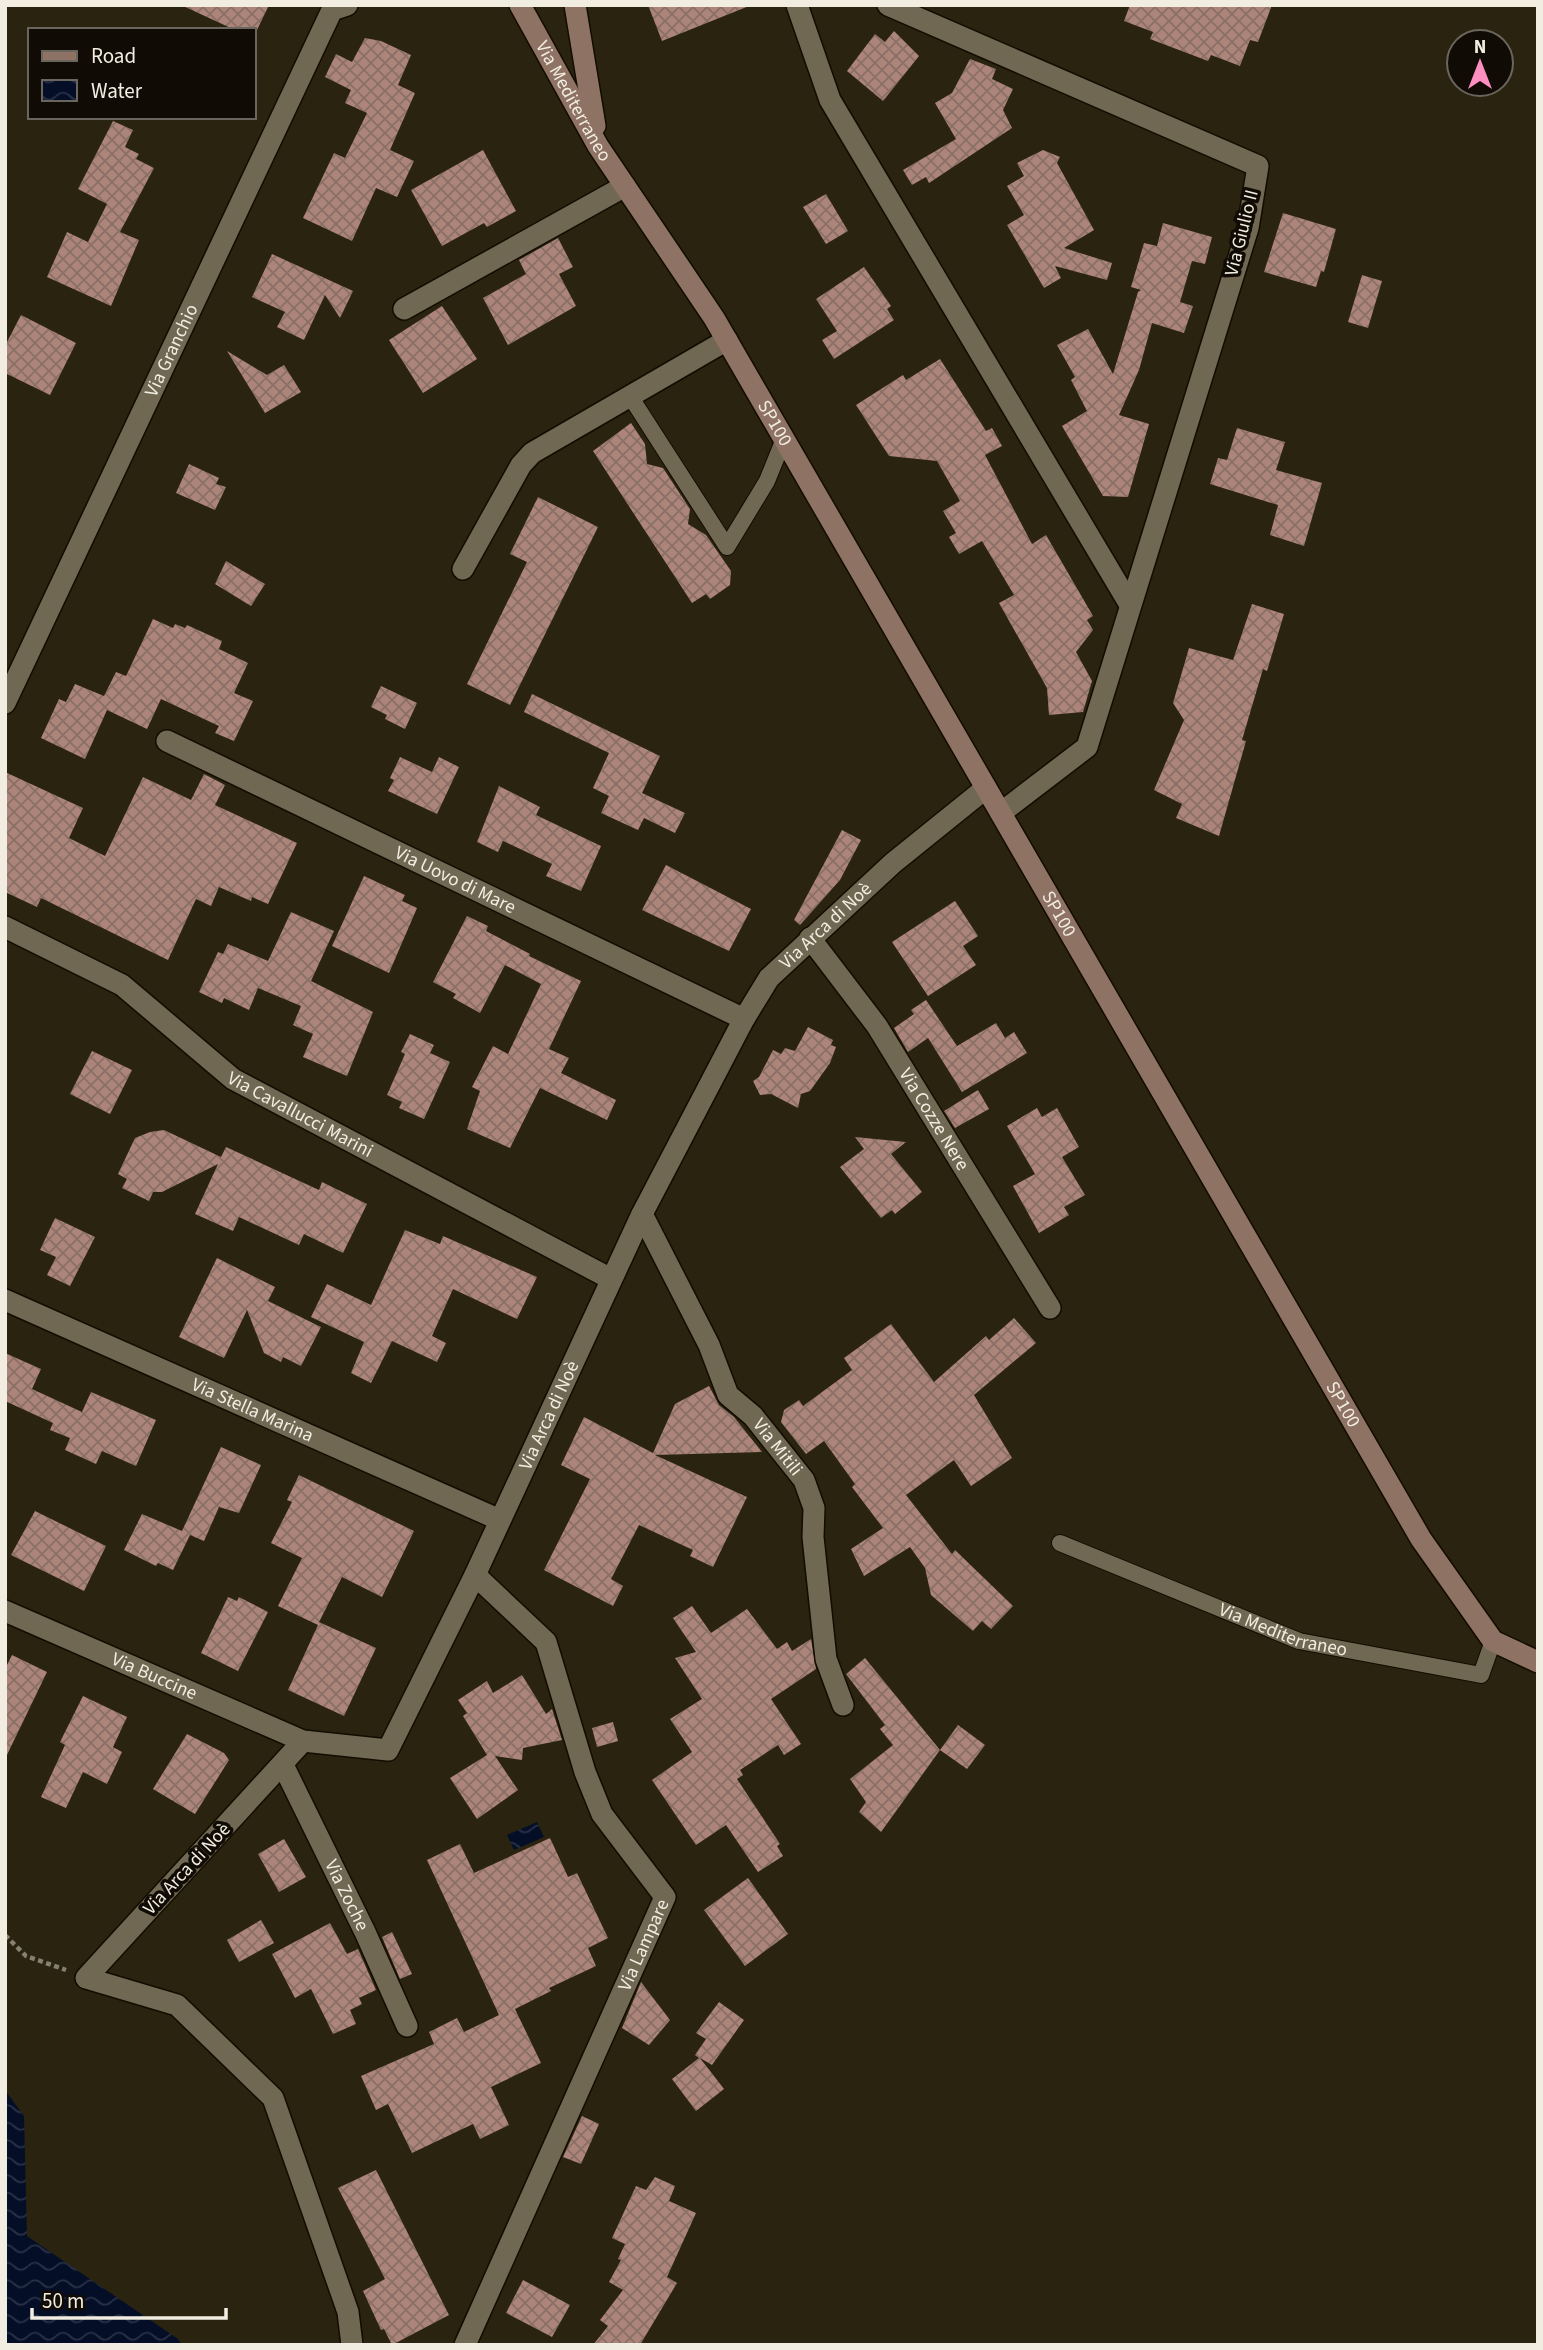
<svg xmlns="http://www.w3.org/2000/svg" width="1543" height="2350" font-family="'Source Sans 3',sans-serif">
  <defs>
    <pattern id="water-waves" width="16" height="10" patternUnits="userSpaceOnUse" patternTransform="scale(1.75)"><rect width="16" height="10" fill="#040e27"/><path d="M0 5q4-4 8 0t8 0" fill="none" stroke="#293146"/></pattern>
    <pattern id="building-cross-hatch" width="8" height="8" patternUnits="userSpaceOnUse" patternTransform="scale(1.75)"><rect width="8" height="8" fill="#ac8479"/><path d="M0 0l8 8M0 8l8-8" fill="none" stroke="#896f66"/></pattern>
  </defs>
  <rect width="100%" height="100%" fill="#2a230f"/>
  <g fill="url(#water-waves)">
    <path d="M 537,1822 L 544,1837 L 514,1850 L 507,1835 Z"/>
    <path d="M 5,2090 L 24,2116 L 27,2236 L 178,2339 L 182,2345 L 5,2345 Z"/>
  </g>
  <g fill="url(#building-cross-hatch)">
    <path d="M 181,5 L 269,5 L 257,30 L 235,30 Z"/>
    <path d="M 648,5 L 749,5 L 749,6 L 662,41 Z"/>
    <path d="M 1130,5 L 1272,5 L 1258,42 L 1250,40 L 1240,66 L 1211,55 L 1208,61 L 1150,39 L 1153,32 L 1124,21 Z"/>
    <path d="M 894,31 L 919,56 L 883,101 L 847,71 L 875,34 L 885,42 Z"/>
    <path d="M 365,38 L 381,41 L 411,55 L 398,85 L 415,93 L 390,150 L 414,161 L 397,197 L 376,188 L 352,241 L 303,218 L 334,153 L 345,158 L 367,113 L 345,103 L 351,90 L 325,77 L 336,54 L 352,62 Z"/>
    <path d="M 970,59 L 996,69 L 992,79 L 1013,89 L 1003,110 L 1012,128 L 929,183 L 926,177 L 912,185 L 903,170 L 956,139 L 935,103 L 952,93 Z"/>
    <path d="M 113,121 L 133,130 L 125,147 L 139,154 L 136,159 L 154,168 L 120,232 L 139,240 L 111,306 L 47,277 L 67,232 L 88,242 L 107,204 L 78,189 Z"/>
    <path d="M 483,150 L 516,211 L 487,227 L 484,223 L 442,246 L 411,190 Z"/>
    <path d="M 1043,150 L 1060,157 L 1057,163 L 1094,230 L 1064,248 L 1112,263 L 1107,280 L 1055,266 L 1061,278 L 1044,288 L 1007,225 L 1024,215 L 1007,186 L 1024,176 L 1017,163 Z"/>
    <path d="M 826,194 L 848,231 L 826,244 L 803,207 Z"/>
    <path d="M 1283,213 L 1336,229 L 1324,272 L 1321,271 L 1316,287 L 1264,272 Z"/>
    <path d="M 1163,223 L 1212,237 L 1205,264 L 1192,261 L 1180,302 L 1193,306 L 1184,333 L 1152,323 L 1139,370 L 1119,415 L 1149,424 L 1128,497 L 1103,496 L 1062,426 L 1087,411 L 1071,380 L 1075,377 L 1057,345 L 1088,329 L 1113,374 L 1138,292 L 1141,290 L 1131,287 L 1144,243 L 1157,246 Z"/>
    <path d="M 558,238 L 573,267 L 559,274 L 576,306 L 508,345 L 483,298 L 526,274 L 519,260 Z"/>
    <path d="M 272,254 L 353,291 L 340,318 L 325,295 L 304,340 L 277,327 L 285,312 L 252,297 Z"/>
    <path d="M 864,267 L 891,306 L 887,309 L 894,320 L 834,359 L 822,340 L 837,331 L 816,299 Z"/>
    <path d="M 1362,275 L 1382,281 L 1368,328 L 1348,322 Z"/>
    <path d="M 442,306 L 477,359 L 423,393 L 389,340 Z"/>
    <path d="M 21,315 L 76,343 L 50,395 L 5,373 L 5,346 Z"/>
    <path d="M 227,351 L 267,375 L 284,365 L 301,392 L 265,413 Z"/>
    <path d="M 940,359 L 986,431 L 992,428 L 1002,446 L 985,455 L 1032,544 L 1046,535 L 1093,616 L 1087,620 L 1093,630 L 1076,652 L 1092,681 L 1083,712 L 1049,715 L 1047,688 L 999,603 L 1014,595 L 982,541 L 959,554 L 949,537 L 956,533 L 943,511 L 960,501 L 937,461 L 889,456 L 856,405 L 903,375 L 906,380 Z"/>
    <path d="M 631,423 L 645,444 L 647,464 L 663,468 L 690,509 L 688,524 L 706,535 L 731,571 L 730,585 L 710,599 L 706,594 L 692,603 L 593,451 Z"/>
    <path d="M 1237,428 L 1285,442 L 1276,470 L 1322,483 L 1304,546 L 1270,535 L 1278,505 L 1210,484 L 1218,458 L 1227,460 Z"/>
    <path d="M 189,464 L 219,478 L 216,484 L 226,487 L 215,510 L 176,493 Z"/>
    <path d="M 538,497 L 598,527 L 510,705 L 467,684 L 527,562 L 510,554 Z"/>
    <path d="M 226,561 L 265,584 L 251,606 L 215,584 Z"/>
    <path d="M 1252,604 L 1284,614 L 1267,671 L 1263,669 L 1242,740 L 1246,741 L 1219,836 L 1176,818 L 1182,804 L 1154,790 L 1184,720 L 1173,703 L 1189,648 L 1233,660 Z"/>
    <path d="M 153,619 L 173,628 L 175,624 L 185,628 L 187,625 L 222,641 L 219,649 L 248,663 L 234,693 L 253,701 L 234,741 L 215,733 L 219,726 L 161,699 L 147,729 L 107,710 L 85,759 L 41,738 L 59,699 L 66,702 L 75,684 L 104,696 L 116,672 L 126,676 Z"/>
    <path d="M 381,686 L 417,703 L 405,729 L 385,719 L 387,715 L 371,707 Z"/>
    <path d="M 532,694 L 660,756 L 642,793 L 685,813 L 675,833 L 644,818 L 638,830 L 601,813 L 609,796 L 593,788 L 609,753 L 524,712 Z"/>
    <path d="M 400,757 L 432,772 L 439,757 L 459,767 L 437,814 L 388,791 L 394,780 L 390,778 Z"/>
    <path d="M 5,772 L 83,808 L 69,838 L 105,856 L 143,777 L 191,800 L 204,774 L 225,785 L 215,805 L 297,843 L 268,904 L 252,897 L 251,901 L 219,887 L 211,906 L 196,899 L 168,960 L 41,898 L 37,907 L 5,892 Z"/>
    <path d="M 499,786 L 540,807 L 536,815 L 601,846 L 581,891 L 546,876 L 552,864 L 503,841 L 498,852 L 477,842 Z"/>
    <path d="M 842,830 L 861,840 L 840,880 L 800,925 L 794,920 Z"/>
    <path d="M 666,865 L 751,909 L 729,951 L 642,910 Z"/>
    <path d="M 364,876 L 405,895 L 402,901 L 417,908 L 389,973 L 332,946 Z"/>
    <path d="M 955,901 L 978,936 L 963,946 L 976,965 L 928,996 L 892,942 Z"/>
    <path d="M 291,912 L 334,931 L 311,981 L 373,1012 L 347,1076 L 303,1057 L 313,1034 L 293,1025 L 301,1006 L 258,988 L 249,1010 L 224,998 L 222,1003 L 199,992 L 218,952 L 223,954 L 228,944 L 268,961 Z"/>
    <path d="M 467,916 L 488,926 L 486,931 L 530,954 L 529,956 L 581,981 L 549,1049 L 569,1058 L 561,1073 L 616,1100 L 607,1120 L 540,1088 L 510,1148 L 467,1129 L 480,1091 L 472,1087 L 493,1046 L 508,1054 L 541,984 L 505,965 L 480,1013 L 453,998 L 456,994 L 433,982 Z"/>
    <path d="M 926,1000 L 957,1046 L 996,1023 L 1005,1038 L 1014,1032 L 1027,1053 L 962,1092 L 928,1038 L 908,1052 L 894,1028 L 914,1014 L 911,1010 Z"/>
    <path d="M 808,1027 L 833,1040 L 831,1045 L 836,1047 L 830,1063 L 810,1091 L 801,1094 L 798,1108 L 771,1094 L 760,1095 L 753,1081 L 759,1077 L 773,1050 L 781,1054 L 785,1048 L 795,1051 Z"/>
    <path d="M 410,1034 L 434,1045 L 430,1053 L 450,1062 L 424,1119 L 399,1108 L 402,1102 L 387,1095 L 405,1054 L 401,1052 Z"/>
    <path d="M 92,1051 L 132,1070 L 110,1114 L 70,1094 Z"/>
    <path d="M 978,1090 L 989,1109 L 955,1128 L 944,1111 Z"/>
    <path d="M 1037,1108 L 1042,1117 L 1057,1108 L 1079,1147 L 1062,1157 L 1085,1195 L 1064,1207 L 1069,1215 L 1039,1233 L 1013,1186 L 1035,1174 L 1007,1126 Z"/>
    <path d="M 164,1130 L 221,1157 L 226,1147 L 319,1190 L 322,1182 L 367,1204 L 343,1253 L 304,1234 L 299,1245 L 239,1217 L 233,1231 L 195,1214 L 218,1164 L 162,1192 L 153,1192 L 149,1201 L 122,1188 L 127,1179 L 118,1174 L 135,1138 L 150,1132 Z"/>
    <path d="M 855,1137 L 906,1142 L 891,1154 L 922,1192 L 895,1214 L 892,1210 L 881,1218 L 840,1167 L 864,1149 Z"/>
    <path d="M 55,1218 L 95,1237 L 70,1286 L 47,1275 L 56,1257 L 40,1250 Z"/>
    <path d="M 405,1230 L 440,1244 L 443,1236 L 537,1277 L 517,1319 L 453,1289 L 432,1336 L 446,1343 L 437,1362 L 392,1341 L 371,1383 L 351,1373 L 364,1342 L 311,1317 L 327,1284 L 371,1305 Z"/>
    <path d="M 217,1258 L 275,1287 L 268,1301 L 321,1327 L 301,1366 L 283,1357 L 281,1362 L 264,1353 L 247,1310 L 224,1358 L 179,1337 Z"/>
    <path d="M 1014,1318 L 1036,1343 L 974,1395 L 1012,1458 L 971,1486 L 954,1460 L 906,1495 L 952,1554 L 955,1550 L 1013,1606 L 991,1629 L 982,1621 L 973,1631 L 931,1595 L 925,1568 L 910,1547 L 864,1576 L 851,1549 L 883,1528 L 852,1487 L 855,1484 L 824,1441 L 806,1454 L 781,1422 L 784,1410 L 799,1400 L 803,1406 L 852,1370 L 844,1358 L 891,1324 L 934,1382 L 986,1336 L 989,1340 Z"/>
    <path d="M 5,1353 L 41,1369 L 32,1389 L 82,1412 L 91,1392 L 156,1420 L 136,1466 L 102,1451 L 96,1464 L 65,1450 L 70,1438 L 50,1430 L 53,1423 L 5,1401 Z"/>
    <path d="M 709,1386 L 719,1405 L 734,1417 L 762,1452 L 655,1455 L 747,1497 L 713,1567 L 690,1556 L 693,1550 L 639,1525 L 611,1579 L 623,1586 L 613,1606 L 544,1570 L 590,1479 L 561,1465 L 584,1417 L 653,1453 L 675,1404 Z"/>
    <path d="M 221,1447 L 261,1465 L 239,1513 L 219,1507 L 204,1541 L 190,1535 L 173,1570 L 158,1563 L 156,1566 L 124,1550 L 142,1514 L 182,1531 Z"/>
    <path d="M 299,1475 L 414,1531 L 382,1597 L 342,1577 L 319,1622 L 376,1648 L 344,1716 L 288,1690 L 318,1625 L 278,1606 L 302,1558 L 271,1543 L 292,1502 L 287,1500 Z"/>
    <path d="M 35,1511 L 106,1546 L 84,1591 L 11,1555 Z"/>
    <path d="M 228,1597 L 237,1601 L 239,1597 L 268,1612 L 238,1671 L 201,1653 Z"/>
    <path d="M 692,1606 L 711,1633 L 747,1609 L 777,1649 L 787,1642 L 792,1651 L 811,1639 L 816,1669 L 771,1699 L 801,1744 L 784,1755 L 778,1745 L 740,1770 L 743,1775 L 737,1779 L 780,1844 L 777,1846 L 783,1856 L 758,1872 L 726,1825 L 696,1845 L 652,1780 L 692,1752 L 670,1719 L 702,1699 L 675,1658 L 696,1652 L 673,1618 Z"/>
    <path d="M 12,1655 L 47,1672 L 5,1759 L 5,1669 Z"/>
    <path d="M 865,1658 L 940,1750 L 881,1832 L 859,1812 L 866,1802 L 850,1779 L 893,1745 L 880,1729 L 885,1725 L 846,1674 Z"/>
    <path d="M 522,1675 L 546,1714 L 552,1709 L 562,1740 L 523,1748 L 522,1760 L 495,1756 L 518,1790 L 477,1819 L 450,1778 L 487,1755 L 463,1716 L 467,1713 L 458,1700 L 487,1681 L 493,1693 Z"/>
    <path d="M 83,1696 L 127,1717 L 113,1747 L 122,1752 L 107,1784 L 83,1772 L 66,1808 L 41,1797 L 65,1745 L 60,1742 Z"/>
    <path d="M 613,1722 L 618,1741 L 597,1747 L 592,1728 Z"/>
    <path d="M 958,1725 L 985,1745 L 967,1769 L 940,1750 Z"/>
    <path d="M 187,1734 L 224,1753 L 229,1760 L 195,1814 L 153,1789 Z"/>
    <path d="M 550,1838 L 568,1877 L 577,1873 L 608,1938 L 588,1948 L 596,1966 L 549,1988 L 551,1991 L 515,2009 L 541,2063 L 491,2087 L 509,2125 L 480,2139 L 473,2124 L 412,2153 L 388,2104 L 376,2110 L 361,2076 L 434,2044 L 429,2032 L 457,2018 L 464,2032 L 499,2015 L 427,1860 L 460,1844 L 474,1873 Z"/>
    <path d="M 284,1839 L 306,1877 L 279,1892 L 258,1854 Z"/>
    <path d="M 748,1878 L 788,1934 L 745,1966 L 704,1910 Z"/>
    <path d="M 261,1920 L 274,1943 L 239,1962 L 227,1940 Z"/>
    <path d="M 330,1923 L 347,1954 L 358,1949 L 376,1990 L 359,1998 L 362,2004 L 350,2010 L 356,2024 L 333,2034 L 311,1989 L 295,1998 L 272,1954 Z"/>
    <path d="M 392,1932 L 412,1974 L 400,1979 L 382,1937 Z"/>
    <path d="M 641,1982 L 670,2020 L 649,2045 L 622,2028 Z"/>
    <path d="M 719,2002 L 744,2020 L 712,2065 L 700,2058 L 724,2089 L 696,2111 L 672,2079 L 699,2058 L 695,2055 L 706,2039 L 696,2033 Z"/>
    <path d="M 582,2116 L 599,2124 L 581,2164 L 563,2157 Z"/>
    <path d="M 376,2170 L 449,2315 L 392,2345 L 384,2329 L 381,2330 L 363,2291 L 385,2279 L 338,2188 Z"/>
    <path d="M 655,2177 L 675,2186 L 669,2201 L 696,2213 L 667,2277 L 677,2283 L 640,2345 L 593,2345 L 608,2326 L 600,2320 L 623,2290 L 609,2282 L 621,2260 L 618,2259 L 625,2244 L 612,2238 L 636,2186 L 646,2190 Z"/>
    <path d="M 523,2280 L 570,2305 L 552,2337 L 506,2313 Z"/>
  </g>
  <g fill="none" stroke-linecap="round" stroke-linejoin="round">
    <g stroke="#130c00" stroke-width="18">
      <g id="lane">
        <path d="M 630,396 L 727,547 L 767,481 L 784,439"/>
        <path id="s1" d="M 1060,1543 L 1299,1641 L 1481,1675 L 1493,1641"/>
      </g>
    </g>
    <g stroke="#130c00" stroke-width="24">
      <g id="street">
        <path d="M 797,5 L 830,100 L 1130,605"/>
        <path d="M 888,5 L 1258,166 L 1248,228 L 1087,747 L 1002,812"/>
        <path d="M 404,309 L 625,186"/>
        <path d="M 463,569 L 521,465 L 532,453 L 727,340"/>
        <path id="s2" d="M 5,703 L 332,10 L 347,5"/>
        <path id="s3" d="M 167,741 L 744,1019"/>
        <path id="s4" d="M 5,927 L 122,985 L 233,1079 L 611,1279"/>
        <path id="s5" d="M 810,938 L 877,1026 L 1050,1308"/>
        <path id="s6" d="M 642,1214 L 709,1345 L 728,1395 L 753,1416 L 804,1480 L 814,1508 L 813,1537 L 826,1659 L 843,1705"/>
        <path id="s7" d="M 5,1300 L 500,1520"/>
        <path id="s8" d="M 5,1611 L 303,1741 L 388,1750 L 475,1575 L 642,1214 L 744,1019 L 769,978 L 893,863 L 986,788"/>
        <path d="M 303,1741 L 86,1978 L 177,2005 L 273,2098 L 348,2312 L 352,2345"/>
        <path id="s9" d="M 283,1765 L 365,1932 L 407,2026"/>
        <path id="s10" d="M 465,2345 L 665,1897 L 602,1814 L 585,1772 L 546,1642 L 475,1575"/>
      </g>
    </g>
    <g stroke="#130c00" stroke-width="24">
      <g id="secondary">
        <path id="s11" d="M 520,5 L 598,146 L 714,318 L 1421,1539 L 1493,1641 L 1538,1662"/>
        <path d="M 575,5 L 595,126"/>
      </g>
    </g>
    <path stroke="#868070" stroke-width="4.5" stroke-dasharray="5 3.5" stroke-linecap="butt" d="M 5,1935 L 26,1956 L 66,1970"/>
    <use href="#lane" stroke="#706852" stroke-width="16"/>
    <use href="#street" stroke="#706852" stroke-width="21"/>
    <use href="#secondary" stroke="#8e7263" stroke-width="21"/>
  </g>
  <g text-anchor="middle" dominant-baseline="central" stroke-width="7" stroke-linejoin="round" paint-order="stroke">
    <g font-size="19" fill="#f2ede1" stroke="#100c05">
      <text stroke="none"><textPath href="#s11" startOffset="110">Via Mediterraneo</textPath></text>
      <text transform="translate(1242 233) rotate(-76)">Via Giulio II</text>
      <text stroke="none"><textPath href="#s2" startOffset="390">Via Granchio</textPath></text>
      <text stroke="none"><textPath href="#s11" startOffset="490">SP100</textPath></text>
      <text stroke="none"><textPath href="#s3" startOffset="320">Via Uovo di Mare</textPath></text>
      <text stroke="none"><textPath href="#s11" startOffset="1057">SP100</textPath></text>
      <text stroke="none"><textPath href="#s8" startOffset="1349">Via Arca di Noè</textPath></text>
      <text stroke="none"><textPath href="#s4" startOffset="352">Via Cavallucci Marini</textPath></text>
      <text stroke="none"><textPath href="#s5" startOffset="220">Via Cozze Nere</textPath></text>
      <text stroke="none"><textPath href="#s11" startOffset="1624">SP100</textPath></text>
      <text stroke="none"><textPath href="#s7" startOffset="271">Via Stella Marina</textPath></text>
      <text stroke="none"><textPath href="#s8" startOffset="782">Via Arca di Noè</textPath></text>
      <text stroke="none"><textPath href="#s6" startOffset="273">Via Mitili</textPath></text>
      <text stroke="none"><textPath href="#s1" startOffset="240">Via Mediterraneo</textPath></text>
      <text stroke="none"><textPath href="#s8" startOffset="163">Via Buccine</textPath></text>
      <text transform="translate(187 1869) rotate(-47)">Via Arca di Noè</text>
      <text stroke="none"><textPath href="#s9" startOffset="145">Via Zoche</textPath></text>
      <text stroke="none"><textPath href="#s10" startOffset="438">Via Lampare</textPath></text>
    </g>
  </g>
  <rect width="1543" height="2350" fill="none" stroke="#f2ede1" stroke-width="14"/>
  <rect x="28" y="28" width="228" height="91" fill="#100c05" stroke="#6a665d" stroke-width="2"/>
  <rect x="42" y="51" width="35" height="10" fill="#8e7263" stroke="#6a665d" stroke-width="2"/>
  <text x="91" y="63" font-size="21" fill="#f2ede1">Road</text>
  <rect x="42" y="80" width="35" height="21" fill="url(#water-waves)" stroke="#6a665d" stroke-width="2"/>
  <text x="91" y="98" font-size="21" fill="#f2ede1">Water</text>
  <g transform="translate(1480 63)"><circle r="33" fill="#100c05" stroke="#6a665d" stroke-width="2"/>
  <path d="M0-5L12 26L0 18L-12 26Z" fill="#fd8ec0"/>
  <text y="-10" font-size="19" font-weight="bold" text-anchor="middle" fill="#f2ede1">N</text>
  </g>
  <path d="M32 2308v10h194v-10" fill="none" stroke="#f2ede1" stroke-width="3.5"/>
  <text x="42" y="2308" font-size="21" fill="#f2ede1" stroke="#100c05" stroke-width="5" paint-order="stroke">50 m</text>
</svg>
